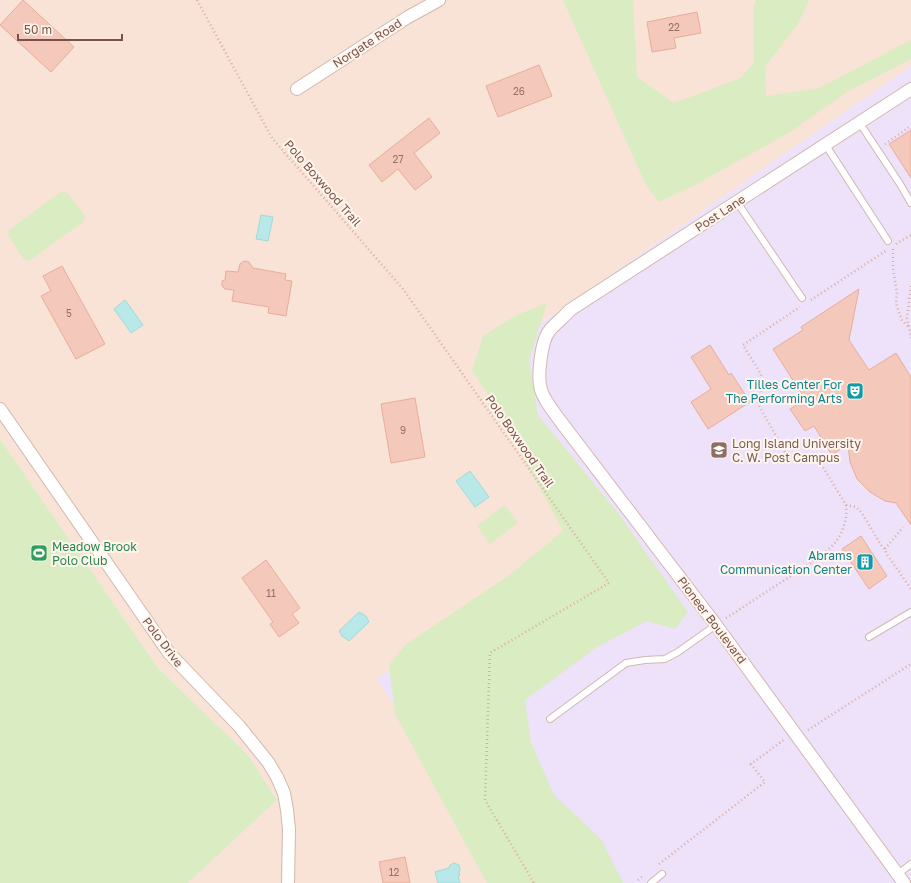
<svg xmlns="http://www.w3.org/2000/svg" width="911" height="883" font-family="'Golos Text',sans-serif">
  <rect width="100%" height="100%" fill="#fdf0e5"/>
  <path fill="#f8e3d6" d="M 0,0 L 911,0 L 911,66 L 472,371 L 580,529 L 475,832 L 505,883 L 188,883 L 277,800 L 248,755 L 158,668 L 0,439 Z"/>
  <path fill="#ede2fa" d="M 911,66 L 911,883 L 505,883 L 475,832 L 377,679 L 580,529 L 472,371 Z"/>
  <g fill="#daecc2">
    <path d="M 563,0 L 633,0 L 637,77 L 674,103 L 741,78 L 754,62 L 753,9 L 756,0 L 809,0 L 798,24 L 765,67 L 766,96 L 819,88 L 911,40 L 911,59 L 845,93 L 792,131 L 697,184 L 659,202 L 646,185 Z"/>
    <path d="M 61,192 L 68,193 L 85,216 L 83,222 L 29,261 L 24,260 L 8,235 L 9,230 Z"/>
    <path d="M 547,303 L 529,361 L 538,415 L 618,513 L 688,612 L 675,629 L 647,621 L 597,647 L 525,700 L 531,742 L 554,795 L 601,839 L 623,883 L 487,883 L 395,714 L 389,665 L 405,645 L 508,576 L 563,531 L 495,405 L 472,371 L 483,336 L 517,315 Z"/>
    <path d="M 0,439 L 158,668 L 248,755 L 277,800 L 188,883 L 0,883 Z"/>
    <path d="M 505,505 L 518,523 L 490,544 L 477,526 Z"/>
  </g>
  <g fill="#b8e8e8" stroke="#9edbdb">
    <path d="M 261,215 L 273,217 L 268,241 L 256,239 Z"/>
    <path d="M 125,300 L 143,325 L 131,333 L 114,309 Z"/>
    <path d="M 470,471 L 489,497 L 475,507 L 456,481 Z"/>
    <path d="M 359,612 L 366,616 L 369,622 L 349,641 L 342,636 L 339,631 Z"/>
    <path d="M 454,863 L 459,865 L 460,870 L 459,872 L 460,875 L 458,876 L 460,883 L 438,883 L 435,872 L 449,868 L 450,865 Z"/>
  </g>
  <g fill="#f4c9bb" stroke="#e8ac9a">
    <path d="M 23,0 L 74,47 L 51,72 L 0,25 Z"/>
    <path d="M 697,12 L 701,33 L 674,38 L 676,48 L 652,52 L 647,22 Z"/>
    <path d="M 539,65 L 552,96 L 498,117 L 486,86 Z"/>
    <path d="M 429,118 L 440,133 L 414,153 L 432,177 L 415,190 L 398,169 L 382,182 L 369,165 Z"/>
    <path d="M 911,130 L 911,178 L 889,144 Z"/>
    <path d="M 244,261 L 249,262 L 253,268 L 286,274 L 285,280 L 292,281 L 286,316 L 268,313 L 269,307 L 232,301 L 234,290 L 225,289 L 222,286 L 222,281 L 225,280 L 226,271 L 238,272 L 240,264 Z"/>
    <path d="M 62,266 L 105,344 L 76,359 L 41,296 L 51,291 L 43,276 Z"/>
    <path d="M 859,289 L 849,340 L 869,370 L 896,353 L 911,377 L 911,525 L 896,503 L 885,501 L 870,492 L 857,479 L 850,462 L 848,444 L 832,455 L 814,426 L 805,431 L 790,409 L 805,399 L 773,349 L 803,330 L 801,327 Z"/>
    <path d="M 710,345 L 729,375 L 731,373 L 750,402 L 708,429 L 691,402 L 711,389 L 691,357 Z"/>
    <path d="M 415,398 L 425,457 L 391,463 L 381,404 Z"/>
    <path d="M 861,536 L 887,576 L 869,589 L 842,549 Z"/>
    <path d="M 266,560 L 300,608 L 292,614 L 299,623 L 279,637 L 270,624 L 273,622 L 242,578 Z"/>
    <path d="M 405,857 L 410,883 L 383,883 L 379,862 Z"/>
  </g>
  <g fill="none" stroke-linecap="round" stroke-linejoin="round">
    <g stroke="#d2b8ad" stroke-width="8">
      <g id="service">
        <path d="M 859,122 L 900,184 L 911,203"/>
        <path d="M 825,144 L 888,241"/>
        <path d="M 737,202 L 802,298"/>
        <path d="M 869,637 L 911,612"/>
        <path d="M 550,719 L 626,663 L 645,660 L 665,659 L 678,652 L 716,625"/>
        <path d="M 898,874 L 911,864"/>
        <path d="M 651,883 L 662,874"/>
      </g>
    </g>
    <g stroke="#d2b8ad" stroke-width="14">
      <g id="minor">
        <path d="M 297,89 L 408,17 L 439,0"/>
        <path d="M 0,409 L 169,653 L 239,726 L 268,762 L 277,777 L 284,793 L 287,810 L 289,829 L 288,883"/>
        <path d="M 904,883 L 716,625 L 561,422 C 554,412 545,402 541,390 C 537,377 541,340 550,330 C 556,323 564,317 570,310 L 911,89"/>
      </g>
    </g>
    <g stroke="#daac9e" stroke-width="2.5" stroke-dasharray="1 3" stroke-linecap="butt">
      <path d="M 197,0 L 272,138 L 403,289 L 609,583 L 490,653 L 485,800 L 534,883"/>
      <path d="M 885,144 L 911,126"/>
      <path d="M 896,244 L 911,235"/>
      <path d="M 893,249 L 893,268 L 897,293 L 896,303 L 902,321 L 909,327"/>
      <path d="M 911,286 L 907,318 L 911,338"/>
      <path d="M 811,300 L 887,250"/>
      <path d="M 789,459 L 758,404 L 762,386 L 761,374 L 743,345 L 800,307"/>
      <path d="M 846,505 L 856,507 L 862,513 L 881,545 L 885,549 L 886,553 L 911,589"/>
      <path d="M 885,549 L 903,527"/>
      <path d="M 726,618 C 747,605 767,591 788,578 C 803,568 818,559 831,547 C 842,536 848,520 846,505 L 818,459"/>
      <path d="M 808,730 L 911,664"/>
      <path d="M 659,864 L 765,782 L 751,764 L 785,739"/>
      <path d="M 638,880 L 643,876"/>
    </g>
    <use href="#service" stroke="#fff" stroke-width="6"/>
    <use href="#minor" stroke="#fff" stroke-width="12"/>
  </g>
  <defs>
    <g id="theatre-square" transform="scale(0.9)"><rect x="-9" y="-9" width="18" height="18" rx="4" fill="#0f9aa8" stroke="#fff5ed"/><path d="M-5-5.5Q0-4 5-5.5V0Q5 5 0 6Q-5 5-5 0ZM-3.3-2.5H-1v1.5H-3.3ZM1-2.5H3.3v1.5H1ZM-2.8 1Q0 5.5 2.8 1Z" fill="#fff"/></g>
    <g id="university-square" transform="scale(0.9)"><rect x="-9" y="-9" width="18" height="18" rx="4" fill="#8d6e63" stroke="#fff5ed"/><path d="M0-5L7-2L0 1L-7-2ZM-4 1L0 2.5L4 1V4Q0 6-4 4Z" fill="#fff"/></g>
    <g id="stadium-square" transform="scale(0.9)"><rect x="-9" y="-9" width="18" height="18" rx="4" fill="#2e9e5b" stroke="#fff5ed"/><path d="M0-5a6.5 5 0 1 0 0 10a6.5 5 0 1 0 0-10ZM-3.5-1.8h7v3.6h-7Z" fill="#fff"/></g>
    <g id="building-square" transform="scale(0.9)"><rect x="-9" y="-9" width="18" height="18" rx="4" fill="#0f9aa8" stroke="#fff5ed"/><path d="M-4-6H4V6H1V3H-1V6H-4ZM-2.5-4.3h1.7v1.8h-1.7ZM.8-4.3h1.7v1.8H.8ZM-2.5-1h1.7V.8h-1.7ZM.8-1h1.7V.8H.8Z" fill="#fff"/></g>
  </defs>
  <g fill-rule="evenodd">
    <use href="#theatre-square" x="855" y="391"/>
    <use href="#university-square" x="719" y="450"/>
    <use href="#stadium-square" x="39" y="553"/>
    <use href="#building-square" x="865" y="562"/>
  </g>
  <g text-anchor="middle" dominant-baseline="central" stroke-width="4" stroke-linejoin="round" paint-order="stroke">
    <g font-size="10" fill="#977065">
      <text x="674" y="27">22</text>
      <text x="519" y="91">26</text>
      <text x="398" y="159">27</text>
      <text x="69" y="313">5</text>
      <text x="403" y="430">9</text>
      <text x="271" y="593">11</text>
      <text x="394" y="872">12</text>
    </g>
    <g font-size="12" fill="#785248" stroke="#fff5ed">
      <text transform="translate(367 43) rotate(-33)">Norgate Road</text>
      <text transform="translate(323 183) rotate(49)">Polo Boxwood Trail</text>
      <text transform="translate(720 213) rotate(-33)">Post Lane</text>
      <text transform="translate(520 441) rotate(55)">Polo Boxwood Trail</text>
      <text transform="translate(712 620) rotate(53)">Pioneer Boulevard</text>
      <text transform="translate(163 642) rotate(53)">Polo Drive</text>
    </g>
    <g font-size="12" fill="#0d838f" stroke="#fff5ed" text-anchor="end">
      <text x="842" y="384">Tilles Center For<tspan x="842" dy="14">The Performing Arts</tspan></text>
      <text x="852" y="555">Abrams<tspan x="852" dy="14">Communication Center</tspan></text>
    </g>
    <g font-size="12" fill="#785e54" stroke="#fff5ed" text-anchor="start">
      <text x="732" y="443">Long Island University<tspan x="732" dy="14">C. W. Post Campus</tspan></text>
    </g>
    <g font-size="12" fill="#27864d" stroke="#fff5ed" text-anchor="start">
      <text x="52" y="546">Meadow Brook<tspan x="52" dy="14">Polo Club</tspan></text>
    </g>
  </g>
  <path d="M18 34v6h104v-6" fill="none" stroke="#785248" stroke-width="2"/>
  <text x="24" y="34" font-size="12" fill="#785248" stroke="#fff5ed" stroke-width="3" paint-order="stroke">50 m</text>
</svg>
